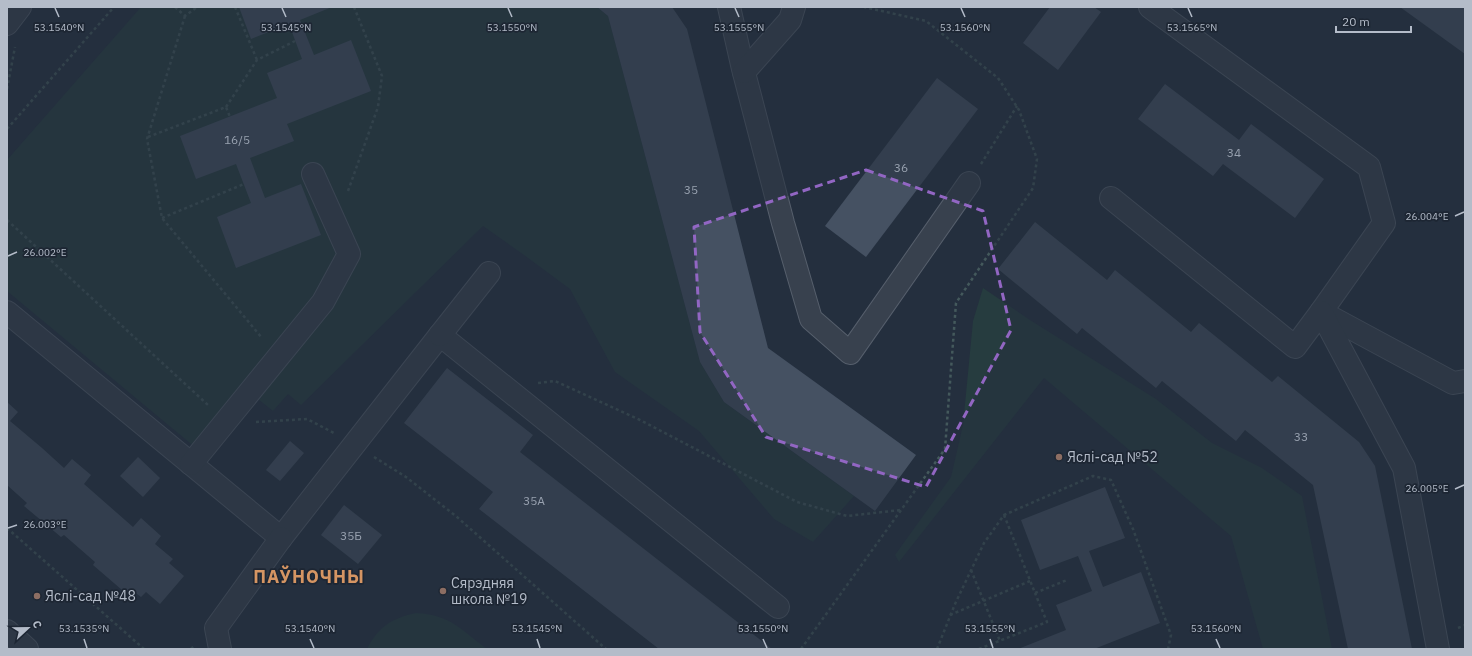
<svg xmlns="http://www.w3.org/2000/svg" width="1472" height="656" font-family="'IBM Plex Sans',sans-serif">
  <rect width="100%" height="100%" fill="#242f3e"/>
  <g fill="#263c3f">
    <path d="M 141,7 L 597,7 L 608,16 L 700,362 L 724,402 L 854,496 L 813,542 L 774,519 L 699,431 L 615,372 L 570,289 L 524,255 L 483,226 L 301,405 L 288,394 L 273,411 L 258,399 L 208,458 L 7,291 L 7,160 Z"/>
    <path d="M 983,288 L 1030,320 L 1156,399 L 1212,443 L 1262,468 L 1302,496 L 1332,649 L 1263,649 L 1231,536 L 1044,378 L 899,562 L 895,555 L 951,477 L 963,425 L 973,321 Z"/>
    <path d="M 416,613 C 451,615 460,629 487,649 L 367,649 C 378,627 392,618 416,613 Z"/>
  </g>
  <g fill="#455162">
    <path d="M 239,7 L 332,7 L 300,20 L 314,55 L 351,40 L 371,91 L 287,124 L 294,141 L 250,158 L 265,198 L 301,184 L 321,235 L 236,268 L 217,217 L 251,203 L 236,164 L 196,179 L 180,136 L 277,98 L 267,73 L 302,59 L 289,24 L 251,39 Z"/>
    <path d="M 597,7 L 672,7 L 687,29 L 768,348 L 916,455 L 875,511 L 724,402 L 700,362 L 608,16 Z"/>
    <path d="M 1050,7 L 1094,7 L 1101,12 L 1058,70 L 1023,43 Z"/>
    <path d="M 1400,7 L 1465,7 L 1465,54 Z"/>
    <path d="M 937,78 L 978,109 L 866,257 L 825,226 Z"/>
    <path d="M 1165,84 L 1239,140 L 1251,124 L 1324,179 L 1295,218 L 1223,164 L 1213,176 L 1138,119 Z"/>
    <path d="M 1035,222 L 1107,280 L 1115,270 L 1191,332 L 1199,323 L 1272,382 L 1278,376 L 1359,442 L 1375,466 L 1412,649 L 1348,649 L 1313,485 L 1245,430 L 1236,441 L 1162,381 L 1156,388 L 1082,328 L 1077,334 L 998,269 Z"/>
    <path d="M 447,368 L 533,435 L 520,452 L 772,649 L 659,649 L 479,509 L 493,492 L 404,423 Z"/>
    <path d="M 7,402 L 18,412 L 10,421 L 42,448 L 64,468 L 72,459 L 91,475 L 84,484 L 133,527 L 141,518 L 161,536 L 155,544 L 173,559 L 169,563 L 184,576 L 160,604 L 146,592 L 141,597 L 133,591 L 129,596 L 93,565 L 95,562 L 64,535 L 61,537 L 24,506 L 27,503 L 7,485 Z"/>
    <path d="M 290,441 L 304,453 L 280,481 L 266,470 Z"/>
    <path d="M 138,457 L 160,478 L 143,497 L 120,476 Z"/>
    <path d="M 1105,487 L 1125,538 L 1089,551 L 1103,587 L 1141,572 L 1160,623 L 1094,649 L 1018,649 L 1066,630 L 1056,605 L 1092,591 L 1078,556 L 1040,570 L 1021,520 Z"/>
    <path d="M 344,505 L 382,535 L 358,564 L 321,535 Z"/>
  </g>
  <g fill="none" stroke-linecap="round" stroke-linejoin="round">
    <g stroke="#565f6c" stroke-width="24">
      <g id="minor">
        <path d="M 729,7 L 743,69 L 783,223 L 811,319 L 850,353 L 969,183"/>
        <path d="M 1150,7 L 1369,167 L 1384,223 L 1321,312 L 1453,383 L 1465,381"/>
        <path d="M 7,24 L 20,7"/>
        <path d="M 744,72 L 790,20 L 794,7"/>
        <path d="M 1111,198 L 1295,347 L 1321,312 L 1404,468 L 1438,649"/>
        <path d="M 7,312 L 281,538 L 440,335 L 778,607"/>
        <path d="M 440,335 L 489,273"/>
        <path d="M 191,464 L 323,302 L 349,254 L 313,174"/>
        <path d="M 7,631 L 27,649"/>
        <path d="M 220,649 L 216,628 L 281,538"/>
      </g>
    </g>
    <g stroke="#44595c" stroke-width="2.5" stroke-dasharray="3 3" stroke-linecap="butt">
      <path d="M 175,7 L 185,16 L 197,7"/>
      <path d="M 235,7 L 257,60"/>
      <path d="M 185,16 L 147,139 L 162,218 L 262,338"/>
      <path d="M 7,89 L 15,47"/>
      <path d="M 226,107 L 257,60 L 295,41"/>
      <path d="M 7,129 L 114,7"/>
      <path d="M 148,137 L 226,107 L 230,117"/>
      <path d="M 981,164 L 1017,106"/>
      <path d="M 348,191 L 378,107 L 382,76 L 354,7"/>
      <path d="M 162,218 L 244,184"/>
      <path d="M 7,220 L 208,405"/>
      <path d="M 538,383 L 555,381 L 640,420 L 797,502 L 847,516 L 901,510"/>
      <path d="M 256,422 L 307,419 L 334,433"/>
      <path d="M 374,457 L 406,477 L 457,517 L 606,649"/>
      <path d="M 1004,515 L 1035,593 L 1067,580"/>
      <path d="M 7,528 L 144,649"/>
      <path d="M 971,570 L 1000,641"/>
      <path d="M 950,615 L 1030,581"/>
      <path d="M 1458,628 L 1465,625"/>
      <path d="M 191,649 L 195,645"/>
      <path d="M 801,649 L 945,449 L 956,303 L 1033,188 L 1037,159 L 1019,110 L 998,78 L 926,21 L 864,7"/>
      <path d="M 937,649 L 955,604 L 984,543 L 1004,515 L 1093,476 L 1111,480 L 1133,529 L 1171,635 L 1168,649"/>
      <path d="M 979,649 L 1047,622 L 1035,593"/>
    </g>
    <use href="#minor" stroke="#38414e" stroke-width="22"/>
  </g>
  <path d="M0 0H1472V656H0ZM 866,170 L 983,211 L 1011,330 L 926,487 L 766,437 L 700,332 L 694,227 Z" fill="#242f3e" fill-opacity=".55" fill-rule="evenodd"/>
  <path fill="none" stroke="#9266c3" stroke-width="3" stroke-dasharray="8 5" stroke-linejoin="round" d="M 866,170 L 983,211 L 1011,330 L 926,487 L 766,437 L 700,332 L 694,227 Z"/>
  <path fill="none" stroke="#b4bcc9" stroke-width="1.5" d="M 55,8 L 59,17M 282,8 L 286,17M 508,8 L 512,17M 735,8 L 739,17M 961,8 L 965,17M 1188,8 L 1192,17M 1455,216 L 1464,212M 8,256 L 17,252M 1455,489 L 1464,485M 8,528 L 17,525M 84,639 L 87,648M 310,639 L 314,648M 537,639 L 540,648M 763,639 L 767,648M 990,639 L 993,648M 1216,639 L 1220,648"/>
  <g fill="#8d6e63" stroke="#1d2633" stroke-width="1.5">
    <circle cx="1059" cy="457" r="4"/>
    <circle cx="443" cy="591" r="4"/>
    <circle cx="37" cy="596" r="4"/>
  </g>
  <g text-anchor="middle" dominant-baseline="central" stroke-width="3.5" stroke-linejoin="round" paint-order="stroke">
    <g font-size="12" fill="#98a1af">
      <text x="237" y="139">16/5</text>
      <text x="1234" y="152">34</text>
      <text x="901" y="167">36</text>
      <text x="691" y="189">35</text>
      <text x="1301" y="436">33</text>
      <text x="534" y="500">35А</text>
      <text x="351" y="535">35Б</text>
    </g>
    <g font-size="14" fill="#b4bcc9" stroke="#1d2633" text-anchor="start">
      <text x="1067" y="457">Яслі-сад №52</text>
      <text x="451" y="583">Сярэдняя<tspan x="451" dy="16">школа №19</tspan></text>
      <text x="45" y="596">Яслі-сад №48</text>
    </g>
    <g font-size="18" font-weight="bold" letter-spacing="1" fill="#d59563" stroke="#1d2633">
      <text x="309" y="576">ПАЎНОЧНЫ</text>
    </g>
  </g>
  <g font-size="10" text-anchor="middle" fill="#b4bcc9" stroke="#1d2633" stroke-width="3.5" stroke-linejoin="round" paint-order="stroke">
    <text x="59" y="31">53.1540°N</text>
    <text x="286" y="31">53.1545°N</text>
    <text x="512" y="31">53.1550°N</text>
    <text x="739" y="31">53.1555°N</text>
    <text x="965" y="31">53.1560°N</text>
    <text x="1192" y="31">53.1565°N</text>
    <text x="1427" y="220">26.004°E</text>
    <text x="45" y="256">26.002°E</text>
    <text x="1427" y="492">26.005°E</text>
    <text x="45" y="528">26.003°E</text>
    <text x="84" y="632">53.1535°N</text>
    <text x="310" y="632">53.1540°N</text>
    <text x="537" y="632">53.1545°N</text>
    <text x="763" y="632">53.1550°N</text>
    <text x="990" y="632">53.1555°N</text>
    <text x="1216" y="632">53.1560°N</text>
  </g>
  <rect width="1472" height="656" fill="none" stroke="#b4bcc9" stroke-width="16"/>
  <g transform="translate(28 628) rotate(68)" stroke="#1d2633" stroke-width="3" paint-order="stroke">
  <path d="M0-3L7 15L0 10L-7 15Z" fill="#b4bcc9"/>
  <text y="-6" font-size="11" font-weight="bold" text-anchor="middle" fill="#b4bcc9">С</text>
  </g>
  <path d="M1336 26v6h75v-6" fill="none" stroke="#b4bcc9" stroke-width="2"/>
  <text x="1342" y="26" font-size="12" fill="#b4bcc9" stroke="#1d2633" stroke-width="3" paint-order="stroke">20 m</text>
</svg>
